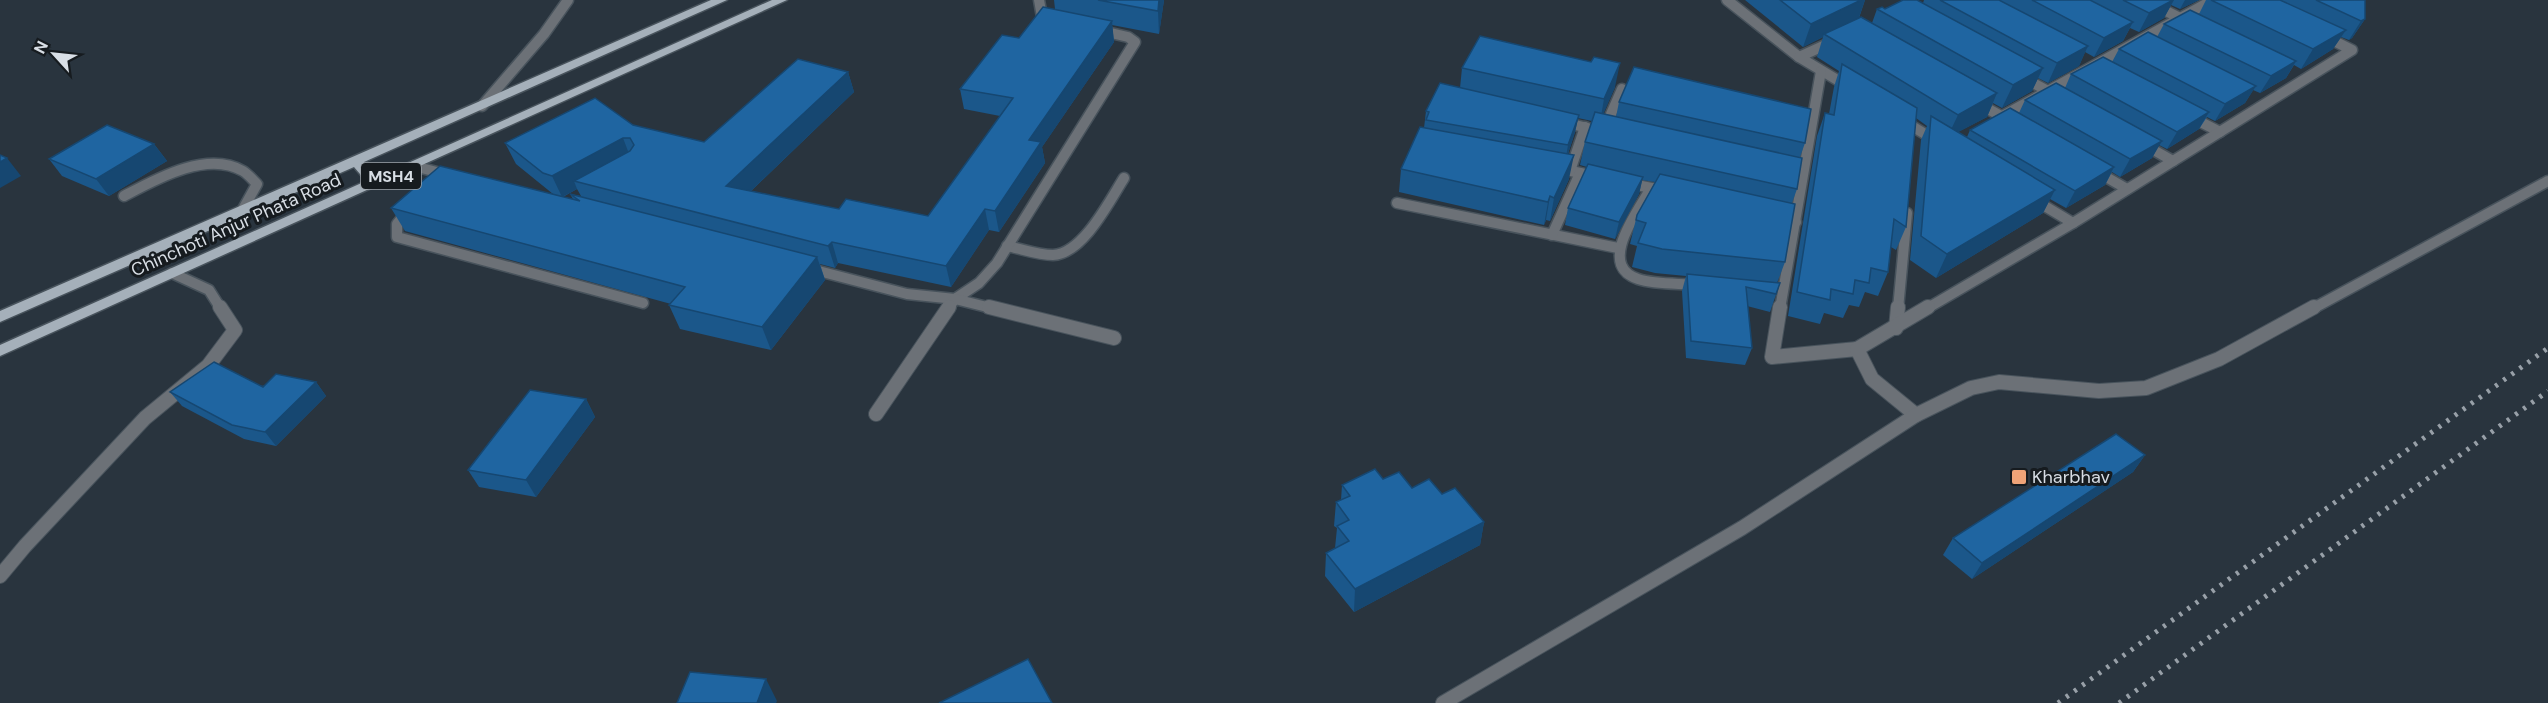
<svg xmlns="http://www.w3.org/2000/svg" width="2548" height="703" font-family="'DM Sans',sans-serif">
  <rect width="100%" height="100%" fill="#29343e"/>
  <g fill="none" stroke-linecap="round" stroke-linejoin="round">
    <g stroke="#48535c" stroke-width="13">
      <g id="street-far1">
        <path d="M 1039,0 L 1042,17 L 1051,21"/>
        <path d="M 1727,0 L 1799,57"/>
        <path d="M 2144,0 L 2186,21"/>
        <path d="M 1832,42 L 1799,57 L 1849,87"/>
        <path d="M 2022,77 L 2057,96"/>
        <path d="M 1977,103 L 2012,122"/>
        <path d="M 482,106 L 544,34 L 568,0"/>
        <path d="M 2189,116 L 2220,132"/>
        <path d="M 1999,118 L 2213,0"/>
        <path d="M 1902,120 L 1938,142"/>
        <path d="M 1563,122 L 1604,132"/>
        <path d="M 1604,130 L 1622,89"/>
        <path d="M 2143,144 L 2173,161"/>
        <path d="M 414,166 L 448,175"/>
        <path d="M 1557,168 L 1599,177"/>
        <path d="M 2094,170 L 2127,189"/>
        <path d="M 1570,171 L 1585,127"/>
        <path d="M 1627,183 L 1666,191"/>
        <path d="M 1651,188 C 1638,211 1596,265 1638,279 C 1657,285 1679,283 1699,285"/>
        <path d="M 124,196 C 156,179 207,150 243,171 C 248,174 253,180 257,184 L 242,211"/>
        <path d="M 2033,199 L 2073,223"/>
        <path d="M 1397,203 L 1618,248"/>
        <path d="M 410,208 L 397,224 L 397,237 L 643,303"/>
        <path d="M 1776,217 L 1796,222"/>
        <path d="M 1552,235 L 1580,173"/>
        <path d="M 1007,246 C 1022,249 1038,255 1053,255 C 1083,254 1110,200 1124,178"/>
        <path d="M 807,268 L 907,294 L 955,299 L 979,283 L 997,263 L 1135,42 L 1128,37 L 1098,30"/>
        <path d="M 172,273 L 209,290 L 221,309"/>
        <path d="M 948,309 L 955,299 L 995,309"/>
        <path d="M 1780,309 L 1821,71"/>
        <path d="M 1898,309 L 1907,213"/>
        <path d="M 1926,309 L 2073,223 L 2352,50 L 2324,36"/>
        <path d="M 2312,309 L 2548,181"/>
      </g>
    </g>
    <g stroke="#48535c" stroke-width="16">
      <g id="street">
        <path d="M 989,307 L 1114,338"/>
        <path d="M 1780,307 L 1772,357 L 1857,349"/>
        <path d="M 1896,328 L 1898,307"/>
        <path d="M 876,414 L 949,307"/>
        <path d="M 1916,415 L 1872,379 L 1857,349 L 1928,307"/>
        <path d="M 0,576 L 25,546 L 145,418 L 208,366 L 235,330 L 220,307"/>
        <path d="M 1443,703 L 1742,528 L 1916,415 L 1971,388 L 1999,382 L 2099,391 L 2146,388 L 2219,359 L 2314,307"/>
      </g>
    </g>
    <g stroke="#48535c" stroke-width="3">
      <path id="primary" d="M 711,0 L 727,0 L 364,162 L 377,177 L 772,0 L 787,0 L 0,356 L 0,345 L 366,181 L 354,167 L 0,322 L 0,311 Z"/>
    </g>
    <use href="#street-far1" stroke="#6c7177" stroke-width="10"/>
    <use href="#street" stroke="#6c7177" stroke-width="14"/>
    <use href="#primary" fill="#a5b0ba" fill-rule="evenodd"/>
    <g stroke="#98a0a8" stroke-width="5" stroke-dasharray="3 7" stroke-linecap="butt">
      <path d="M 2058,703 L 2548,348"/>
      <path d="M 2119,703 L 2548,391"/>
    </g>
  </g>
  <g fill="#1b578a" fill-rule="evenodd">
    <path d="M 1054,0 L 1164,0 L 1159,34 L 1112,25 L 1114,42 L 1042,147 L 1045,163 L 999,232 L 989,230 L 951,287 L 838,263 L 835,268 L 820,264 L 825,280 L 771,350 L 680,329 L 669,305 L 671,304 L 405,231 L 391,208 L 553,194 L 516,164 L 505,143 L 633,125 L 704,142 L 848,72 L 854,92 L 751,191 L 839,209 L 928,216 L 1000,116 L 964,109 L 960,89 L 1019,38 L 1055,9 ZM 577,189 L 581,196 L 570,194 L 573,199 L 563,197 Z"/>
    <path d="M 1745,0 L 1865,0 L 1859,18 L 1872,23 L 1877,9 L 1923,3 L 1924,0 L 2199,0 L 2180,9 L 2171,5 L 2164,18 L 2139,32 L 2130,28 L 2123,41 L 2094,57 L 2085,52 L 2079,66 L 2048,83 L 2038,78 L 2032,91 L 2002,108 L 1993,103 L 1987,117 L 1958,132 L 1967,137 L 1970,130 L 2019,113 L 2025,100 L 2065,88 L 2071,74 L 2112,62 L 2119,49 L 2157,37 L 2164,24 L 2199,14 L 2206,0 L 2365,0 L 2365,19 L 2352,38 L 2349,40 L 2341,37 L 2333,49 L 2301,69 L 2294,65 L 2286,78 L 2260,93 L 2253,90 L 2245,103 L 2215,121 L 2207,117 L 2199,129 L 2167,149 L 2159,145 L 2152,158 L 2120,177 L 2112,172 L 2105,185 L 2066,208 L 2050,199 L 2043,213 L 1936,278 L 1910,260 L 1921,140 L 1927,126 L 1916,118 L 1906,227 L 1896,250 L 1891,247 L 1888,272 L 1878,296 L 1865,292 L 1859,307 L 1849,305 L 1843,318 L 1824,313 L 1820,324 L 1788,316 L 1817,136 L 1825,113 L 1829,114 L 1834,87 L 1839,71 L 1817,57 L 1823,37 L 1803,47 Z"/>
    <path d="M 1462,68 L 1615,87 L 1603,114 L 1616,117 L 1619,102 L 1805,143 L 1800,157 L 1797,189 L 1792,203 L 1785,262 L 1777,283 L 1780,283 L 1770,312 L 1747,306 L 1752,348 L 1745,365 L 1686,358 L 1682,291 L 1686,276 L 1655,273 L 1632,267 L 1637,246 L 1630,244 L 1637,215 L 1655,182 L 1642,180 L 1639,194 L 1615,239 L 1565,225 L 1568,208 L 1587,167 L 1580,165 L 1585,142 L 1592,121 L 1578,118 L 1575,132 L 1568,154 L 1569,179 L 1550,221 L 1546,220 L 1544,225 L 1399,192 L 1401,169 L 1424,128 L 1426,111 L 1460,88 Z"/>
    <path d="M 154,144 L 167,161 L 109,196 L 62,176 L 49,159 Z"/>
    <path d="M 316,382 L 326,396 L 276,446 L 244,439 L 182,406 L 170,392 Z"/>
    <path d="M 586,399 L 595,417 L 536,497 L 479,487 L 468,470 Z"/>
    <path d="M 2145,455 L 2133,472 L 1972,579 L 1943,555 L 1953,538 Z"/>
    <path d="M 1383,479 L 1412,488 L 1442,494 L 1484,522 L 1480,545 L 1354,612 L 1325,576 L 1326,553 L 1335,548 L 1337,528 L 1334,526 L 1336,502 L 1341,500 L 1342,485 Z"/>
  </g>
  <g fill="#164771">
    <path d="M 1159,0 L 1164,0 L 1159,34 L 1158,11 Z"/>
    <path d="M 1861,0 L 1865,0 L 1858,20 L 1824,34 L 1823,37 L 1803,47 L 1811,24 Z"/>
    <path d="M 2173,0 L 2174,0 L 2164,18 L 2139,32 L 2149,13 Z"/>
    <path d="M 2185,0 L 2199,0 L 2180,9 Z"/>
    <path d="M 2365,19 L 2352,38 L 2349,40 L 2361,21 Z"/>
    <path d="M 1112,21 L 1114,42 L 1042,147 L 1045,163 L 999,232 L 995,211 L 1029,140 Z"/>
    <path d="M 2133,22 L 2123,41 L 2094,57 L 2104,38 Z"/>
    <path d="M 2346,30 L 2333,49 L 2301,69 L 2313,49 Z"/>
    <path d="M 2088,46 L 2079,66 L 2048,83 L 2057,63 Z"/>
    <path d="M 2296,61 L 2286,78 L 2260,93 L 2271,76 Z"/>
    <path d="M 1620,63 L 1615,87 L 1600,122 L 1604,99 Z"/>
    <path d="M 2043,68 L 2032,91 L 2002,108 L 2013,85 Z"/>
    <path d="M 848,72 L 854,92 L 734,207 L 726,186 Z"/>
    <path d="M 2256,86 L 2245,103 L 2215,121 L 2225,104 Z"/>
    <path d="M 1997,93 L 1987,117 L 1947,138 L 1958,115 Z"/>
    <path d="M 2209,112 L 2199,129 L 2167,149 L 2177,132 Z"/>
    <path d="M 1579,115 L 1575,132 L 1565,163 L 1568,145 Z"/>
    <path d="M 623,138 L 631,159 L 574,181 L 577,189 L 562,197 L 552,176 Z"/>
    <path d="M 2162,141 L 2152,158 L 2120,177 L 2130,159 Z"/>
    <path d="M 154,144 L 167,161 L 109,196 L 96,179 Z"/>
    <path d="M 1574,155 L 1569,179 L 1550,221 L 1554,198 Z"/>
    <path d="M 7,158 L 21,176 L 0,188 L 0,162 Z"/>
    <path d="M 2114,167 L 2105,185 L 2066,208 L 2075,191 Z"/>
    <path d="M 1643,177 L 1639,194 L 1615,239 L 1619,222 Z"/>
    <path d="M 2055,190 L 2043,213 L 1936,278 L 1947,254 Z"/>
    <path d="M 1550,196 L 1546,220 L 1544,225 L 1548,202 Z"/>
    <path d="M 985,209 L 989,230 L 951,287 L 946,266 Z"/>
    <path d="M 832,242 L 838,263 L 835,268 L 828,246 Z"/>
    <path d="M 817,257 L 825,280 L 771,350 L 762,327 Z"/>
    <path d="M 316,382 L 326,396 L 276,446 L 265,432 Z"/>
    <path d="M 586,399 L 595,417 L 536,497 L 526,480 Z"/>
    <path d="M 2145,455 L 2133,472 L 1972,579 L 1982,563 Z"/>
    <path d="M 1484,522 L 1480,545 L 1354,612 L 1355,589 Z"/>
    <path d="M 766,679 L 777,701 L 776,703 L 757,703 Z"/>
  </g>
  <g fill="#1f65a1" stroke="#164771" stroke-width="1.5">
    <path d="M 1098,0 L 1159,0 L 1158,11 Z"/>
    <path d="M 1780,0 L 1861,0 L 1811,24 Z"/>
    <path d="M 1903,0 L 1917,0 L 2043,68 L 2013,85 L 1877,9 L 1882,7 L 1885,9 Z"/>
    <path d="M 1940,0 L 1999,0 L 2088,46 L 2057,63 Z"/>
    <path d="M 2032,0 L 2090,0 L 2133,22 L 2104,38 Z"/>
    <path d="M 2123,0 L 2173,0 L 2149,13 Z"/>
    <path d="M 2211,0 L 2280,0 L 2346,30 L 2313,49 Z"/>
    <path d="M 2316,0 L 2365,0 L 2365,19 L 2361,21 Z"/>
    <path d="M 1043,7 L 1112,21 L 1029,140 L 1041,142 L 995,211 L 985,209 L 946,266 L 832,242 L 828,246 L 574,181 L 630,151 L 634,145 L 630,138 L 623,138 L 552,176 L 543,173 L 505,143 L 595,98 L 633,125 L 704,142 L 798,59 L 848,72 L 726,186 L 839,209 L 846,199 L 928,216 L 1013,98 L 960,89 L 1002,35 L 1019,38 Z"/>
    <path d="M 2190,10 L 2296,61 L 2271,76 L 2164,24 Z"/>
    <path d="M 1861,17 L 1997,93 L 1958,115 L 1824,34 Z"/>
    <path d="M 2148,32 L 2256,86 L 2225,104 L 2119,49 Z"/>
    <path d="M 1480,36 L 1591,62 L 1594,57 L 1620,63 L 1604,99 L 1462,68 Z"/>
    <path d="M 2103,57 L 2209,112 L 2177,132 L 2071,74 Z"/>
    <path d="M 1842,64 L 1917,108 L 1906,227 L 1894,219 L 1888,272 L 1871,268 L 1869,283 L 1855,280 L 1853,294 L 1831,289 L 1830,300 L 1797,292 L 1825,113 L 1834,115 Z"/>
    <path d="M 1634,67 L 1811,109 L 1805,143 L 1619,102 Z"/>
    <path d="M 1440,83 L 1579,115 L 1568,145 L 1426,120 L 1429,112 L 1426,111 Z"/>
    <path d="M 2056,83 L 2162,141 L 2130,159 L 2025,100 Z"/>
    <path d="M 2010,108 L 2114,167 L 2075,191 L 1970,130 Z"/>
    <path d="M 1595,112 L 1802,158 L 1797,189 L 1585,142 Z"/>
    <path d="M 1931,116 L 2055,190 L 1947,254 L 1921,236 Z"/>
    <path d="M 107,125 L 154,144 L 96,179 L 49,159 Z"/>
    <path d="M 1420,127 L 1574,155 L 1554,198 L 1550,196 L 1548,202 L 1401,169 Z"/>
    <path d="M 0,155 L 7,158 L 0,162 Z"/>
    <path d="M 1588,164 L 1643,177 L 1619,222 L 1568,208 Z"/>
    <path d="M 440,166 L 580,201 L 570,194 L 817,257 L 762,327 L 669,305 L 685,287 L 391,208 Z"/>
    <path d="M 1660,174 L 1795,204 L 1785,262 L 1662,249 L 1638,243 L 1646,223 L 1636,220 L 1637,215 Z"/>
    <path d="M 1687,274 L 1780,283 L 1776,294 L 1746,287 L 1752,348 L 1691,341 Z"/>
    <path d="M 214,362 L 263,387 L 276,374 L 316,382 L 265,432 L 232,425 L 170,392 Z"/>
    <path d="M 530,390 L 586,399 L 526,480 L 468,470 Z"/>
    <path d="M 2116,434 L 2145,455 L 1982,563 L 1953,538 Z"/>
    <path d="M 1375,469 L 1383,479 L 1399,472 L 1412,488 L 1429,479 L 1442,494 L 1455,488 L 1484,522 L 1355,589 L 1326,553 L 1349,541 L 1337,526 L 1349,520 L 1336,502 L 1350,496 L 1342,485 Z"/>
    <path d="M 1028,659 L 1052,703 L 939,703 Z"/>
    <path d="M 690,672 L 766,679 L 757,703 L 677,703 Z"/>
  </g>
  <rect fill="#efa377" stroke="#161b1f" stroke-width="2" x="2011" y="469" width="16" height="16" rx="3"/>
  <g text-anchor="middle" dominant-baseline="central" stroke-width="6" stroke-linejoin="round" paint-order="stroke">
    <rect fill="#161b1f" stroke="#9ea4aa" stroke-width="1.5" x="361" y="163" width="60" height="26" rx="4.5"/>
    <g font-size="16" font-weight="bold" fill="#d8dee5">
      <text x="391" y="176">MSH4</text>
    </g>
    <g font-size="18" fill="#d8dee5" stroke="#161b1f">
      <text transform="translate(236 225) rotate(-24)">Chinchoti Anjur Phata Road</text>
    </g>
    <g font-size="18" fill="#d8dee5" stroke="#161b1f" text-anchor="start">
      <text x="2032" y="477">Kharbhav</text>
    </g>
  </g>
  <g transform="translate(54 54) rotate(297)" stroke="#161b1f" stroke-width="4.5" paint-order="stroke">
  <path d="M0-4.5L10 22L0 15L-10 22Z" fill="#d8dee5"/>
  <text y="-9" font-size="16" font-weight="bold" text-anchor="middle" fill="#d8dee5">N</text>
  </g>
</svg>
